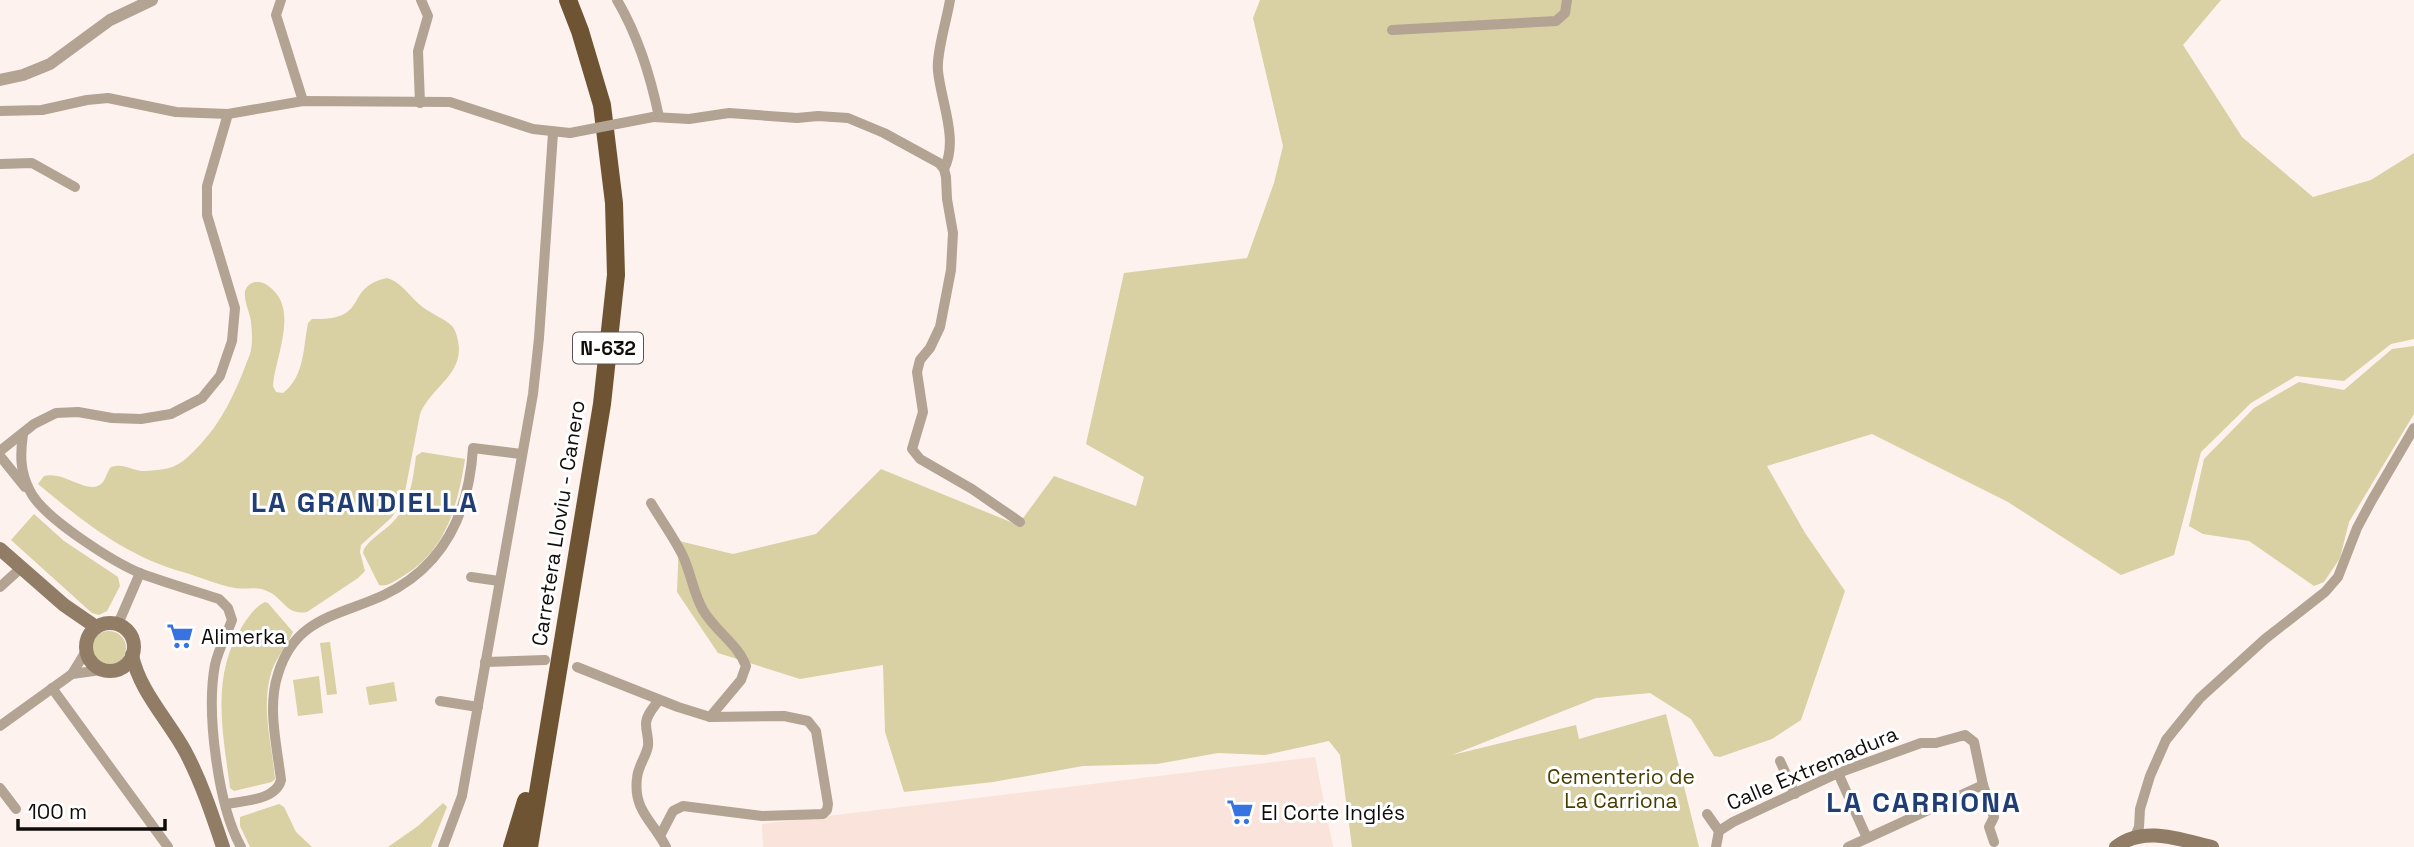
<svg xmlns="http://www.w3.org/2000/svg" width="2414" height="847" font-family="'Space Grotesk',sans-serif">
  <rect width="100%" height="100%" fill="#fdf2ee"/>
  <path fill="#f9e3db" d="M 1315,757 L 1333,847 L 763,847 L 762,824 Z"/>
  <g fill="#d9d0a3">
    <path d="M 1260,0 L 2221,0 L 2183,45 L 2242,137 L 2313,197 L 2371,180 L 2414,153 L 2414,339 L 2391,344 L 2344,381 L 2296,376 L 2251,403 L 2201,452 L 2174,555 L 2121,575 L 2008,502 L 1872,434 L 1767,466 L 1805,533 L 1845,591 L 1801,720 L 1772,739 L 1720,757 L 1714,756 L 1691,719 L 1650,693 L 1596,698 L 1452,755 L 1576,725 L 1579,739 L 1666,714 L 1699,847 L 1352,847 L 1340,755 L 1329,741 L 1265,755 L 1218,753 L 1157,764 L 1083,766 L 993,782 L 904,792 L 885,732 L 883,665 L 800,679 L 718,653 L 677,592 L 679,541 L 733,554 L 816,534 L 881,469 L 1018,525 L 1054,476 L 1136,506 L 1144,477 L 1086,444 L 1124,273 L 1247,258 L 1274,183 L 1283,146 L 1253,18 Z"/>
    <path d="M 387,278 C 403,283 411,299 424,308 C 432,314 445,319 452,326 C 455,329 457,336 458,341 C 465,374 431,387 420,414 L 403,502 L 391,518 L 361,545 L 360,552 L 365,571 L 358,578 L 307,612 C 286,616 283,597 267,591 C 256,586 245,590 235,588 C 218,585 200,577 183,572 C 127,557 81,520 38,484 L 44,476 C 65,470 90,498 103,482 C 106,478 107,472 111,467 C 124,463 130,470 142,471 C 150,471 161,470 169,468 C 180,465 187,458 195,450 C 223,422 236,391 250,354 C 253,344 252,332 251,322 C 250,310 237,290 252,283 C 257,281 263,282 267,285 C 301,307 275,356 273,386 L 276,392 L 283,393 C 305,376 303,348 308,323 L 312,319 C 372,321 342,288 387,278 Z"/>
    <path d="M 2414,346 L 2414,414 L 2349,522 L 2340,558 L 2324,582 L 2314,586 L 2249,541 L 2203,534 L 2189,526 L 2204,459 L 2254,408 L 2299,382 L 2344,390 L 2392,349 Z"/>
    <path d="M 422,452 L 465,459 C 458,505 446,551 403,576 C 395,581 388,587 379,585 L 363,553 L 364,549 C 371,538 383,532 392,523 C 410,505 413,480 416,456 Z"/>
    <path d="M 34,514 L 64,541 L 118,577 L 120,586 L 107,611 L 99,615 L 92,613 L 11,540 Z"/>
    <path d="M 265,602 L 268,603 L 293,632 C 288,645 277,656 272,670 C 260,706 272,743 275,779 L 272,782 L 234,791 L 230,788 C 223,733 210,675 243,625 C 249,616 255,607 265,602 Z"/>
    <circle cx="109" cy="648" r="17"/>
    <path d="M 330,642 L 337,694 L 327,695 L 320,643 Z"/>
    <path d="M 319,676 L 323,713 L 298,716 L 293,680 Z"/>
    <path d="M 394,682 L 397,701 L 369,705 L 366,687 Z"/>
    <path d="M 443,803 L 447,807 L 431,847 L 388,847 L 418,826 Z"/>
    <path d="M 279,804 L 284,807 L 296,832 L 312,847 L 250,847 L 240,826 L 240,817 Z"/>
  </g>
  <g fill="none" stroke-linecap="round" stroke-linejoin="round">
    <g stroke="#b2a393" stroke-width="10">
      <path d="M 281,0 L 276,15 L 303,101"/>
      <path d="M 617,0 C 637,34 651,78 659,117"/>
      <path d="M 1392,30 L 1556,21 L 1565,13 L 1567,0"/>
      <path d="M 420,103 L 418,51 L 428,16 L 421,0"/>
      <path d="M 0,111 L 42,110 L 87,100 L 108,98 L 176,112 L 228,114 L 303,101 L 450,102 L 533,129 L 570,133"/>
      <path d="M 653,117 L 689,119 L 729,113 L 797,118 L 818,116 L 848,118 L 884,133 L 939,163 L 944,169 L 946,177 L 947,199 L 953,233 L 951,270 L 940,327 L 930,348 L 920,360 L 917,372 L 923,412 L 912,449 L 920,459 L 972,489 L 1020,522"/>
      <path d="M 0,164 L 32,163 L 75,187"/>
      <path d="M 944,169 C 959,140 941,102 938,71 C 936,54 947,19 950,0"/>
      <path d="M 23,434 C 20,455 20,472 30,491 C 43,518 115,563 142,574 C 167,583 194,591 219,599 L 228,608 L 232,620 C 227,634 218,650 215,665 C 206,712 218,806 241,847"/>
      <path d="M 0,451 L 34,424 L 56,413 L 78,412 L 112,418 L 141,419 L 171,414 L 202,398 L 220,376 L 232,341 L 235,308 L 207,215 L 207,186 L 228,114"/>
      <path d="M 0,456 L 25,487"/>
      <path d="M 651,503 C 661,520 673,536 682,554 C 691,572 693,593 703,610 C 715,631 738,644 746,666 L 741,680 L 710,717"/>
      <path d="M 471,577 L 499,581"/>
      <path d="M 0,587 L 21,568"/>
      <path d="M 118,624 L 140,573"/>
      <path d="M 485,662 L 545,660"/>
      <path d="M 577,667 L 678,707 L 710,717 L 784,716 L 808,721 L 816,731 L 828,804 L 827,810 L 823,814 L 762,816 L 683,806 L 673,811 L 660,836"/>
      <path d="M 72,674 L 101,670"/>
      <path d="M 52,688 L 168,847"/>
      <path d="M 659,700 C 654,707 646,715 646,724 C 646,732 649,738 648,746 C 646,757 638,766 637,778 C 633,811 653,821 666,847"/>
      <path d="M 440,701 L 478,707"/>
      <path d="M 0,726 L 72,674 L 86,651"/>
      <path d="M 1780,761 L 1795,794"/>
      <path d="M 1838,773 L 1867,838"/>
      <path d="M 0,788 L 16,809"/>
      <path d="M 226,804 C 244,801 276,800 281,780 C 277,746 267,707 278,674 C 295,617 339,616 384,595 C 445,566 469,512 473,448 L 521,454"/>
      <path d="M 1707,814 L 1719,831"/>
      <path d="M 2135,836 L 2139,827 L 2140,809 L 2150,776 L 2166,740 L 2200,698 L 2265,639 L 2325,592 L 2338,577 L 2357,528 L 2372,500 L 2414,428"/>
      <path d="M 443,847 L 462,796 L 533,394 L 539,338 L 553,133"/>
      <path d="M 1716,847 L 1719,831 L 1733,822 L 1838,773 L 1921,743 L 1936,743 L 1965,735 L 1974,742 L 1983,785 L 1994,817 L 1989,827 L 1994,842"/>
      <path d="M 1848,847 L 1983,785"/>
    </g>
    <path stroke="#b2a393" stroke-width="12" d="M 0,80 L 23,75 L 50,64 L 110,20 L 152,0"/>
    <g stroke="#917c65" stroke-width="14">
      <path d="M 0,549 L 64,605 L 96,627"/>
      <circle cx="110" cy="647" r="24"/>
      <path d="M 132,655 C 139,690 168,720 185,751 C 201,781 212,814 223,847"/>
      <path d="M 2116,847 C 2144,825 2181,840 2212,847"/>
    </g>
    <g stroke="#6f5434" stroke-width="18">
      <path d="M 512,847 L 526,801"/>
      <path d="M 529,847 L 602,404 L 616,275 L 614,203 L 602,105 L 580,31 L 568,0"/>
    </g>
    <path stroke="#b2a393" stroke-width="10" d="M 570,133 L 653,117"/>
  </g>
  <defs>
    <g id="supermarket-bare" transform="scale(2.1)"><path d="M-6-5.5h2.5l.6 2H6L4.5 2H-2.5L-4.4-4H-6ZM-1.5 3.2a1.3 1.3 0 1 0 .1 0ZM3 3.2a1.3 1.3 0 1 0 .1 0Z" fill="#3774e2" stroke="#fff" stroke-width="2.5" paint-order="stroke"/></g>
  </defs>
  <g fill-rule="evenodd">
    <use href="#supermarket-bare" x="180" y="636"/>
    <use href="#supermarket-bare" x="1240" y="812"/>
  </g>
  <g text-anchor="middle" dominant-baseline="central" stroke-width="6" stroke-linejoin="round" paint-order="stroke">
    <rect fill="#fff" stroke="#585554" stroke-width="2" x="573" y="332.5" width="70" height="31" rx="5"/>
    <g font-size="19" font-weight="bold" fill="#100c0a">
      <text x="608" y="348">N-632</text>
    </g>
    <g font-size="21" fill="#100c0a" stroke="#fff">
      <text transform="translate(558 523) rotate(-81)">Carretera Lloviu - Canero</text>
      <text transform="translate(1812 768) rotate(-23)">Calle Extremadura</text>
    </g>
    <g font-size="21" fill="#100c0a" stroke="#fff" text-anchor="start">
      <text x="201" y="636">Alimerka</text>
      <text x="1261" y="812">El Corte Inglés</text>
    </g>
    <g font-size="21" fill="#483d01" stroke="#fff">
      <text x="1621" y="776">Cementerio de<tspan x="1621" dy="24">La Carriona</tspan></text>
    </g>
    <g font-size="28" font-weight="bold" letter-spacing="2" fill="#203e75" stroke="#fff">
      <text x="365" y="502">LA GRANDIELLA</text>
      <text x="1924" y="802">LA CARRIONA</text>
    </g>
  </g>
  <path d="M18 819v10h147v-10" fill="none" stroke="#100c0a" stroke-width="3.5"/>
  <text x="28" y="819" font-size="21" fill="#100c0a" stroke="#ffffff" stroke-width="5" paint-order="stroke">100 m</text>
</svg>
